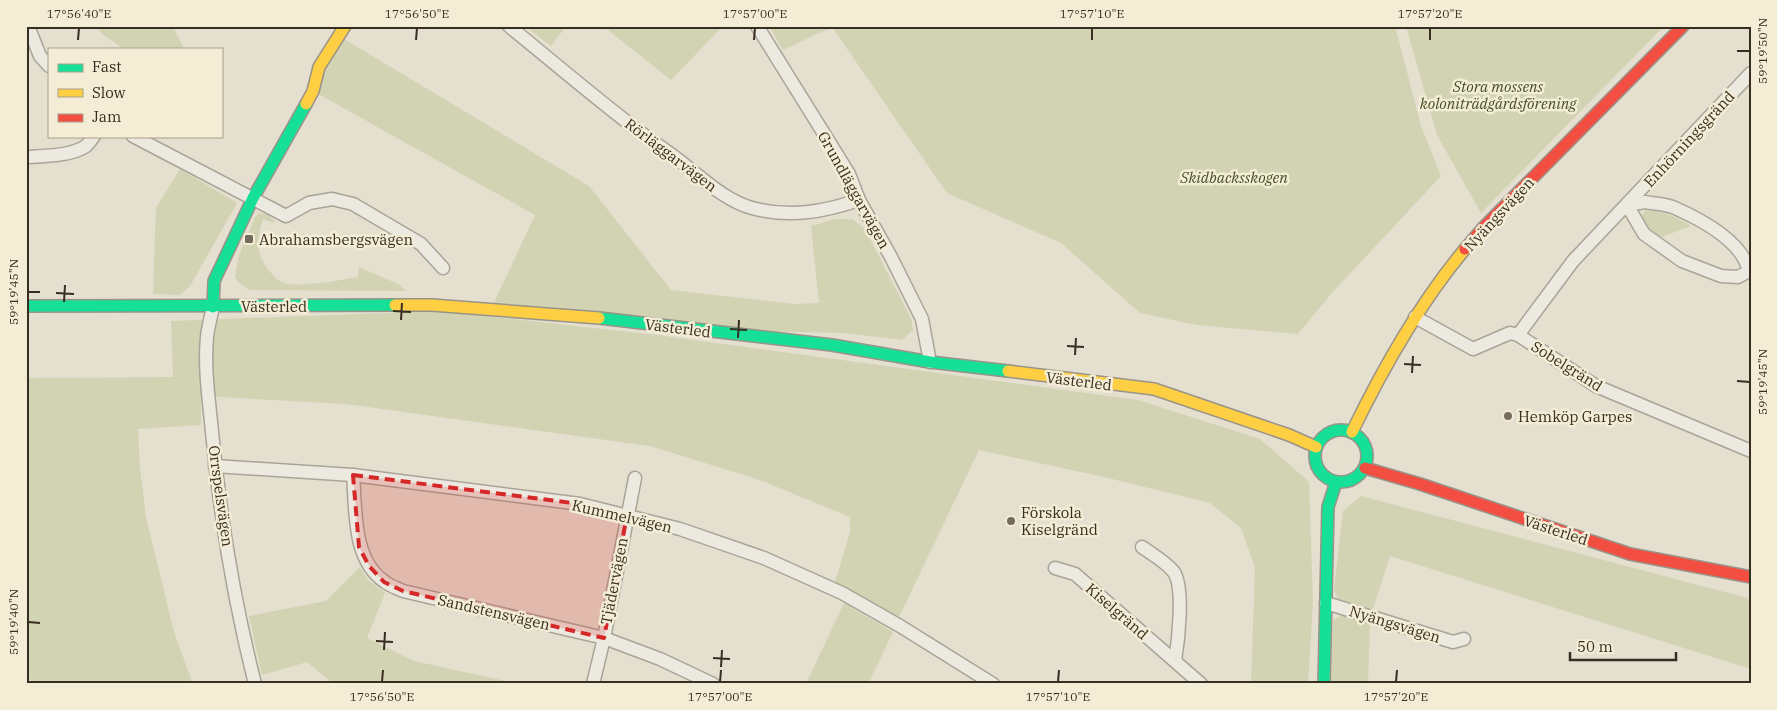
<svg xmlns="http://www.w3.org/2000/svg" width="1777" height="710" font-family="'IBM Plex Serif',serif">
  <rect width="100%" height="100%" fill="#e4dfcf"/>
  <g fill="#d1d3b2">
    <path d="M 97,26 L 173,26 L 184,49 L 124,49 L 101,33 Z"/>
    <path d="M 531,26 L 566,26 L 551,46 L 529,29 Z"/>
    <path d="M 603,26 L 714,26 L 719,30 L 671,80 Z"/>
    <path d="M 769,26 L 1395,26 L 1421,126 L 1441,176 L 1330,295 L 1298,334 L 1197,325 L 1140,313 L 1061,243 L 947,193 L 832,27 L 783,50 Z"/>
    <path d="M 1406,26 L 1664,26 L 1481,213 L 1437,135 Z"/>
    <path d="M 339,36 L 589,186 L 671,290 L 795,304 L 819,303 L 811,226 L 835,219 L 852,219 L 865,229 L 911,319 L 913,330 L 902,340 L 844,333 L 694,330 L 491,309 L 535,215 L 313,91 Z"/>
    <path d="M 180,169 L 237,203 L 190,286 L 180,295 L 153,294 L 156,208 Z"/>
    <path d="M 1646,210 C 1664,211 1676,217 1691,226 L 1659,238 L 1653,233 L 1641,216 Z"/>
    <path d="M 259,213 L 267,215 L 275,221 L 273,223 L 263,219 C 257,238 255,251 267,268 C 272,274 276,280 284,283 C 301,288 340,280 358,277 L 359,267 L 398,284 L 406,291 L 249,290 L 239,283 L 235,277 L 238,258 L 255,217 Z"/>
    <path d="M 440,311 L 657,335 L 1138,400 L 1260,439 L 1309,482 L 1313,601 L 1308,684 L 1251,684 L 1255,567 L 1241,528 L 1210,503 L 1104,477 L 979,450 L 899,617 L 835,582 L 850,532 L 850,517 L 760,480 L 650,446 L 346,404 L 201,396 L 201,425 L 138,429 L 140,469 L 146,517 L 174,632 L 193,684 L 34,684 L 26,674 L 26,378 L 173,377 L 171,321 Z"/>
    <path d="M 1361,496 L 1751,599 L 1751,669 L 1390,556 L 1373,609 L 1338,599 L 1334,589 L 1343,511 Z"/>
    <path d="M 360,567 L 368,580 L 385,593 L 367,638 L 414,661 L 519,684 L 334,684 L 307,662 L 262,675 L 249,616 L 326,601 Z"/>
    <path d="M 844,603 L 893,632 L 868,684 L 806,684 Z"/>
    <path d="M 1342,615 L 1370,621 L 1368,684 L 1331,684 L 1333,620 Z"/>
  </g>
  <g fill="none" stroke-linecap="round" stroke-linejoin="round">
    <g stroke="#a9a497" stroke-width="15">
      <g id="street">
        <path d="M 28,26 L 40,56 L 49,66"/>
        <path d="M 509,26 C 548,58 587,91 627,122 C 643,135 660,146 676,158 C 699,175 723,200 752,208 C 790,218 823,212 859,200"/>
        <path d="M 757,26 L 849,174 L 859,200 L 891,257 L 922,319 L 930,362"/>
        <path d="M 133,136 L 286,216 L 309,203 L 332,199 L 353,204 L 421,244 L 443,268"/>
        <path d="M 26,157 C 43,156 72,156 86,146 C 89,143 92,139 94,136"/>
        <path d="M 1645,202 C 1655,204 1666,204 1675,208 C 1702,220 1742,241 1749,271 L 1738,277 L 1721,276 L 1682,261 L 1644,234 L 1627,205 Z"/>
        <path d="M 213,307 C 211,316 208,327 207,337 C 204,368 209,400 212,432 C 220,516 234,601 255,684"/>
        <path d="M 1415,317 L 1473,349 L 1510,333 L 1518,335 L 1596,386 L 1751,451"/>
        <path d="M 1518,335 L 1573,261 L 1751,73"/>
        <path d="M 215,466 L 353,475 L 580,504 L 680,529 L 764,558 L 842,593 L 900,626 L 993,684"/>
        <path d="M 353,475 C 356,510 352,560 385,582 C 390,586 397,588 403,591 L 604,638 L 660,659 L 713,684"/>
        <path d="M 1142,547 C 1152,554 1166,562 1173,571 C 1185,585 1178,643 1175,661"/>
        <path d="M 1055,568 L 1075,574 L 1201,684"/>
        <path d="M 1326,603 L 1453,642 L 1464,639"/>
        <path d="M 593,684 L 604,638 L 635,478"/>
      </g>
    </g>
    <g stroke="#999388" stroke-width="14">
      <g id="fast">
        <path d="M 26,306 L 395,305"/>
        <path d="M 213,307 L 214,281 L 253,198 L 306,104"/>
        <path d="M 599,318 L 832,345 L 930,362 L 1008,371"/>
        <circle cx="1341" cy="456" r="26"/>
        <path d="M 1324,684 L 1328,507 L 1336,482"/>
      </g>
    </g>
    <g stroke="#999388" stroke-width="14">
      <g id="slow">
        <path d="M 306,104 L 313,91 L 319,67 L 345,26"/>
        <path d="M 395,305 L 432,305 L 599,318"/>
        <path d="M 1008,371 L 1154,389 L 1289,435 L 1316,447"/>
        <path d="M 1352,432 C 1383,368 1419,304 1465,249"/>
      </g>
    </g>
    <g stroke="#999388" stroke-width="14">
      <g id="jam">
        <path d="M 1465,249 L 1482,229 L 1683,26"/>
        <path d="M 1365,468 L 1420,484 L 1630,554 L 1751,577"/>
      </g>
    </g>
    <use href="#street" stroke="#ece9e0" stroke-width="12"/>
    <use href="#fast" stroke="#16e098" stroke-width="11"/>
    <use href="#slow" stroke="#ffcf43" stroke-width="11"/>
    <use href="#jam" stroke="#f24e42" stroke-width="11"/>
  </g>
  <path fill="#d62828" fill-opacity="0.2" stroke="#d62828" stroke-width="4" stroke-dasharray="10 6" stroke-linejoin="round" d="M 353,475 L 580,504 L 627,515 L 604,638 L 403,591 L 384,582 L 369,566 L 359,547 Z"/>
  <path fill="none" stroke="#372d20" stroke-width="2" d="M 78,40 L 79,28M 416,40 L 417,28M 754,40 L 755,28M 1092,40 L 1092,28M 1430,40 L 1430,28M 1737,51 L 1750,51M 28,292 L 40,292M 56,293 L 74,294M 64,302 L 65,285M 393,311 L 411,312M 401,320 L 402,303M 730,329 L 747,330M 738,338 L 739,320M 1067,346 L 1084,347M 1075,355 L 1076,338M 1404,364 L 1421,365M 1412,373 L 1413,356M 1737,381 L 1750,382M 28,622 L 40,623M 376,641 L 393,642M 384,650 L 385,632M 713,658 L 730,659M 721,667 L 722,650M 382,682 L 383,670M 720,682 L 721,670M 1058,682 L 1059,670M 1396,682 L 1397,670"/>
  <g fill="#746b5d" stroke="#f3edd6" stroke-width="2">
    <rect x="244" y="234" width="10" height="10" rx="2.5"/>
    <circle cx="1508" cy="416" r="5"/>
    <circle cx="1011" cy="521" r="5"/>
  </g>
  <g text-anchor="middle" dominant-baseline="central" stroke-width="5" stroke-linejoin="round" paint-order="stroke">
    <g font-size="15" font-style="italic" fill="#455228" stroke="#f3edd6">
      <text x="1498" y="86">Stora mossens<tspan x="1498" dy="17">koloniträdgårdsförening</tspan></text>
      <text x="1234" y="177">Skidbacksskogen</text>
    </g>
    <g font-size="15" fill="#372d20" stroke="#f3edd6">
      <text transform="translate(1689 139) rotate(-47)">Enhörningsgränd</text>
      <text transform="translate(671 155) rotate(37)">Rörläggarvägen</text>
      <text transform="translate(854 190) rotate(61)">Grundläggarvägen</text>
      <text transform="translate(1499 214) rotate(-47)">Nyängsvägen</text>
      <text x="274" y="306">Västerled</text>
      <text transform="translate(678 328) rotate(7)">Västerled</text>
      <text transform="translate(1567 366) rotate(32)">Sobelgränd</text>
      <text transform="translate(1079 381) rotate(7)">Västerled</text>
      <text transform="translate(221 496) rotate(82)">Orrspelsvägen</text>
      <text transform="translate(622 516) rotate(13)">Kummelvägen</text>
      <text transform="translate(1556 530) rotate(18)">Västerled</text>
      <text transform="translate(614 581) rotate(-79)">Tjädervägen</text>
      <text transform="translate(1117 611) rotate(41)">Kiselgränd</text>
      <text transform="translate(494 612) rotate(13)">Sandstensvägen</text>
      <text transform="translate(1395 624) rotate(17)">Nyängsvägen</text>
    </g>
    <g font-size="15" fill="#372d20" stroke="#f3edd6" text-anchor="start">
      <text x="259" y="239">Abrahamsbergsvägen</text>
      <text x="1518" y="416">Hemköp Garpes</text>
      <text x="1021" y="512">Förskola<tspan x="1021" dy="17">Kiselgränd</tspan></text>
    </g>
  </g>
  <rect width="1777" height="710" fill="none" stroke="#f3edd6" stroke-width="55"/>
  <rect x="48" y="48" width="175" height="90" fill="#f3edd6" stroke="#a8a08d"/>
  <rect x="58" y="64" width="25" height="8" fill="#16e098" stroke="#a8a08d"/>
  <text x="92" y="72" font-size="15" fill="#372d20">Fast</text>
  <rect x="58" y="89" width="25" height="8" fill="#ffcf43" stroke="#a8a08d"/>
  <text x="92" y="98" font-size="15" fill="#372d20">Slow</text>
  <rect x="58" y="114" width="25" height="8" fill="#f24e42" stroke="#a8a08d"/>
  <text x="92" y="122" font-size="15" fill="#372d20">Jam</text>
  <path d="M1570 652v8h106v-8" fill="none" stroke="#372d20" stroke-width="2.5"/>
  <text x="1577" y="652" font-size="15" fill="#372d20" stroke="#f3edd6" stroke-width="4" paint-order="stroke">50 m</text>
  <rect x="28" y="28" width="1722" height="654" fill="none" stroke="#372d20" stroke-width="2"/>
  <g font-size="12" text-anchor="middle" fill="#372d20">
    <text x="79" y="18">17°56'40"E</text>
    <text x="417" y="18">17°56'50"E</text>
    <text x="755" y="18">17°57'00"E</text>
    <text x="1092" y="18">17°57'10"E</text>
    <text x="1430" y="18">17°57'20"E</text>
    <text transform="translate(1763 51) rotate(-90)" y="4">59°19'50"N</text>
    <text transform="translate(14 292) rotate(-90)" y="4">59°19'45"N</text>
    <text transform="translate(1763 382) rotate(-90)" y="4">59°19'45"N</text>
    <text transform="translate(14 622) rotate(-90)" y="4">59°19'40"N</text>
    <text x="382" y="701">17°56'50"E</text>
    <text x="720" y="701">17°57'00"E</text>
    <text x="1058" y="701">17°57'10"E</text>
    <text x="1396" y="701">17°57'20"E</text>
  </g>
</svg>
